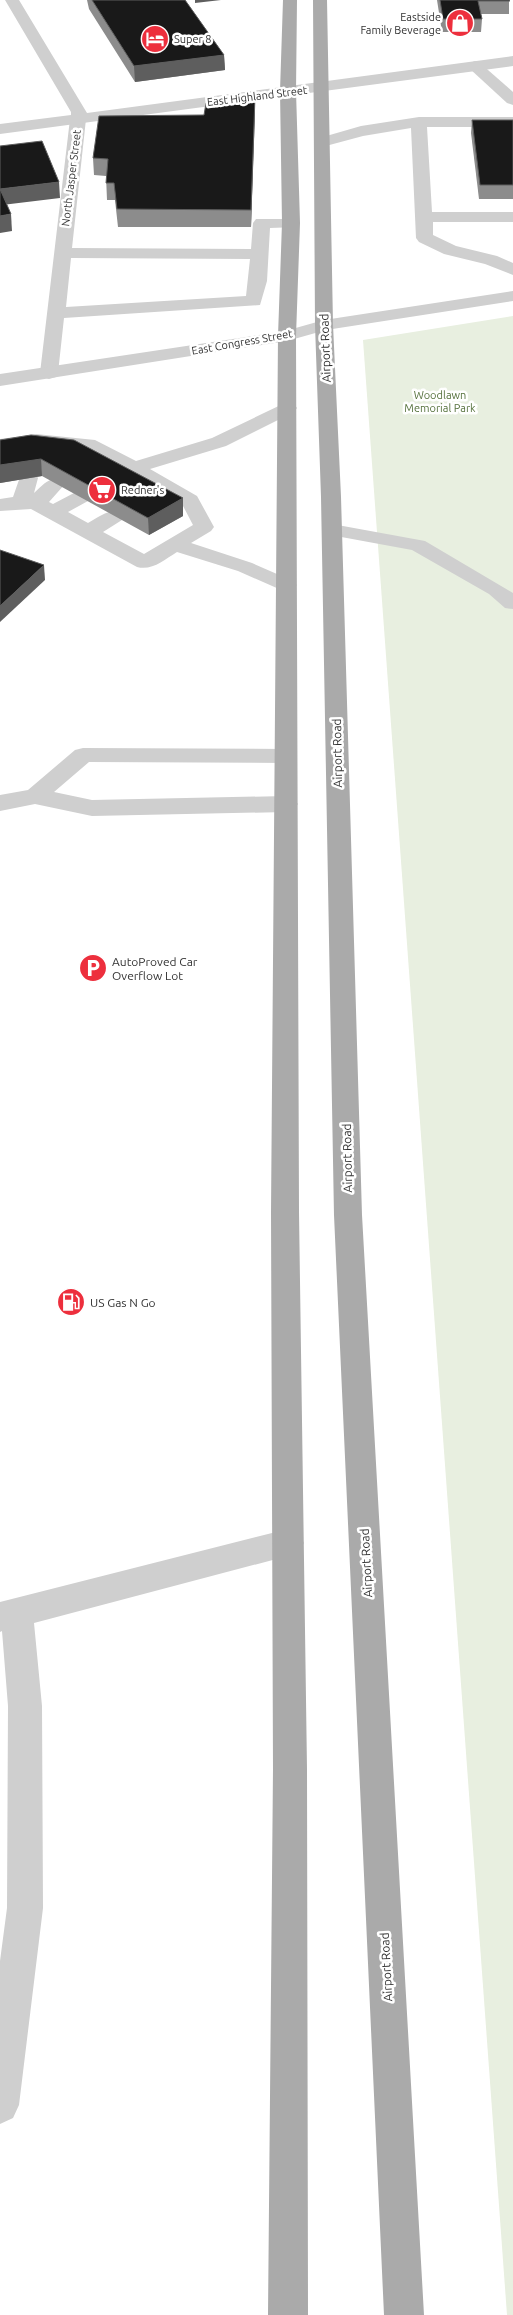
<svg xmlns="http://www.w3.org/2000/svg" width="513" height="2315" font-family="Ubuntu,sans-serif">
  <rect width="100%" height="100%" fill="#fff"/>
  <path fill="#e8efe0" d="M 513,316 L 513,2315 L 507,2315 L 363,340 Z"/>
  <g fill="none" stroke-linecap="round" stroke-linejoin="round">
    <g fill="#cfcfcf" fill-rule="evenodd">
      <path d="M 475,61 L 480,63 L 513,92 L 513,105 L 507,103 L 470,69 L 467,66 L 470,63 Z"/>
      <path d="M 78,114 L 84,116 L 86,119 L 72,248 L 251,249 L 253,223 L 256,219 L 297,219 L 300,223 L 297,227 L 270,228 L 267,281 L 260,305 L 64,318 L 58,373 L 56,377 L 49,379 L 42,377 L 40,373 L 70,119 L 72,116 ZM 71,258 L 250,259 L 246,296 L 66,307 Z"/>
      <path d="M 419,117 L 513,117 L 513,127 L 427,127 L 432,212 L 513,212 L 513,222 L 433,222 L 433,235 L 456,246 L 497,256 L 513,263 L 513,275 L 485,264 L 444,254 L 419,242 L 416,238 L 411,128 L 363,136 L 322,147 L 316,145 L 314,142 L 316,139 L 361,126 Z"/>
      <path d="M 287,402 L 294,404 L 297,408 L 294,412 L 226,446 L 150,469 L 197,496 L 214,527 L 211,531 L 191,543 L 252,563 L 293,581 L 297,585 L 293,589 L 286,591 L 279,589 L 238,571 L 177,552 C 164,560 152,571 137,567 L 31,509 L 0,511 L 0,499 L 13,497 L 21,474 L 28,472 L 35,474 L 38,478 L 34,493 C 43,485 49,476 62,480 L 65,484 L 49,502 L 53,504 L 74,493 L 81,491 L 88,493 L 91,497 L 88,501 L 68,512 L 88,523 C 99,517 109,508 122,512 L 125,516 L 122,520 L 103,532 L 144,554 L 193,525 L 182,504 L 133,476 L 124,479 L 117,477 L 114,473 L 119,468 L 90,451 L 36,446 L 0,451 L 0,439 L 36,434 L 95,440 L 136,461 L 212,438 Z"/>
      <path d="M 332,524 L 425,541 L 513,593 L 513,609 L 505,608 L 489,594 L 412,550 L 325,534 L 322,530 L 325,526 Z"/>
      <path d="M 83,748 L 286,749 L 294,751 L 297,756 L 294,761 L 286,763 L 89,762 L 54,792 L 92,800 L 286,796 L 294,799 L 298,804 L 294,809 L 286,812 L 92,816 L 35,804 L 0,811 L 0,795 L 28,790 L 75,750 Z"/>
      <path d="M 288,1529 L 299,1533 L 304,1543 L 299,1553 L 34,1623 L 42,1706 L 43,1908 L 19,2105 L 13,2118 L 0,2124 L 0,1961 L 7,1908 L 8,1706 L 2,1631 L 0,1632 L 0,1602 Z"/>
    </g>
    <g fill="#cfcfcf" fill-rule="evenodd">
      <path d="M 5,0 L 19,0 L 87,113 L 513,56 L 513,66 L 0,134 L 0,124 L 71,115 L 71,112 Z"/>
      <path d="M 513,291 L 513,301 L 326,330 L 287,341 L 0,386 L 0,374 L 285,331 L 324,320 Z"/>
    </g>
    <g fill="#aaa" fill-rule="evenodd">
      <path d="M 283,0 L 297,0 L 296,91 L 300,223 L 296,336 L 299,1212 L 307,1769 L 308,2315 L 268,2315 L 273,1769 L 271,1212 L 278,336 L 282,223 L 280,91 Z"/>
      <path d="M 313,0 L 327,0 L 333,325 L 341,497 L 362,1215 L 424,2315 L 384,2315 L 334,1215 L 321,497 L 315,325 Z"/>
    </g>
  </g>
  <g fill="#8c8c8c">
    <path d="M 87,0 L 186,0 L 185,0 L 224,55 L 225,70 L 135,82 L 89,9 Z"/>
    <path d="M 437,0 L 509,0 L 509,14 L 481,14 L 482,19 L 481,32 L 442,32 Z"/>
    <path d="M 255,96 L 251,227 L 118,227 L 115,200 L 107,200 L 106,176 L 94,175 L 93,158 L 204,115 Z"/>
    <path d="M 472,120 L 513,120 L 513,199 L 479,199 L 471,133 Z"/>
    <path d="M 0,440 L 183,498 L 183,516 L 149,535 L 42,476 L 0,483 Z"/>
  </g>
  <g fill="#5e5e5e">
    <path d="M 195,0 L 221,0 L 195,3 Z"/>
    <path d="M 224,55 L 225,70 L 135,82 L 134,66 Z"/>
    <path d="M 255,96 L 255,113 L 251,227 L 251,210 Z"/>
    <path d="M 59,182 L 60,198 L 2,205 L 0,189 Z"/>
    <path d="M 11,214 L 12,231 L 0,233 L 0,216 Z"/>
    <path d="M 41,459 L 42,476 L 0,483 L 0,465 Z"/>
    <path d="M 183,498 L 183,516 L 149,535 L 148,518 Z"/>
    <path d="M 44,565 L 45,580 L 0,622 L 0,606 Z"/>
  </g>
  <g fill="#191919" stroke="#5e5e5e">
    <path d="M 92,0 L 185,0 L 224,55 L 134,66 Z"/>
    <path d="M 440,0 L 509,0 L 510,1 L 478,1 L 482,19 L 443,19 Z"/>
    <path d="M 255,96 L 251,210 L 117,209 L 114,183 L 106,183 L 108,159 L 93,158 L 99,116 L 204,115 L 206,103 Z"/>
    <path d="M 472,120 L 513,120 L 513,185 L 480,185 Z"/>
    <path d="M 42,141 L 59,182 L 0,189 L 11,214 L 0,216 L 0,146 Z"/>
    <path d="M 31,435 L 74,440 L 183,498 L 148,518 L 41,459 L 0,465 L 0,440 Z"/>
    <path d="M 0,550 L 44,565 L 0,606 Z"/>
  </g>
  <defs>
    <g id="shop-disc" transform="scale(1.4375)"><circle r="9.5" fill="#ed2f3d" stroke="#fff"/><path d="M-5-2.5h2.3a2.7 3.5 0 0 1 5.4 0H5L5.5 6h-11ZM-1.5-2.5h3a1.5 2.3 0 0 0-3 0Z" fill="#fff"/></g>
    <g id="hotel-disc" transform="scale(1.4375)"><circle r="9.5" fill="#ed2f3d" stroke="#fff"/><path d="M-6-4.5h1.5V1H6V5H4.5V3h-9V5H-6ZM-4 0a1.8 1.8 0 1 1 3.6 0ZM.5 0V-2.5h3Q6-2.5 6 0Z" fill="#fff"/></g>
    <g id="supermarket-disc" transform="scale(1.4375)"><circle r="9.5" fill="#ed2f3d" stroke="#fff"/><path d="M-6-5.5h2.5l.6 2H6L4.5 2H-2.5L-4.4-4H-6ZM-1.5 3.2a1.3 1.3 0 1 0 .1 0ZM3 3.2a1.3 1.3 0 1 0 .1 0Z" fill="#fff"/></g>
    <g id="parking-disc" transform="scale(1.4375)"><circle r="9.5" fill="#ed2f3d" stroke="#fff"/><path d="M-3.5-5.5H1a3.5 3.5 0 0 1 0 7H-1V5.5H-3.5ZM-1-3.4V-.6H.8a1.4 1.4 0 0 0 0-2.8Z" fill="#fff"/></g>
    <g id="fuel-disc" transform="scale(1.4375)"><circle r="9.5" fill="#ed2f3d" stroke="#fff"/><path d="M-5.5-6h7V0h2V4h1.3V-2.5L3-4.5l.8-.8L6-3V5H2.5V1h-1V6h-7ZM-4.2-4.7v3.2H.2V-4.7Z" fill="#fff"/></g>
  </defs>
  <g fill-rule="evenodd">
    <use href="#shop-disc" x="460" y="23"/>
    <use href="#hotel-disc" x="155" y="39"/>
    <use href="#supermarket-disc" x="102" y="490"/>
    <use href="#parking-disc" x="93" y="968"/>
    <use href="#fuel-disc" x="71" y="1302"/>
  </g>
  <g text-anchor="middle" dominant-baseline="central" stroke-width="5" stroke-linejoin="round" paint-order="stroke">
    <g font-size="11" fill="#323232" stroke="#fff" text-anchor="start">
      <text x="441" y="17" text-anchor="end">Eastside<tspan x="441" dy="13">Family Beverage</tspan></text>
      <text x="174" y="39">Super 8</text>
      <text x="121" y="490">Redner's</text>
    </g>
    <g font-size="11" fill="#323232" stroke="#fff">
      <text transform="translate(257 96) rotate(-7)">East Highland Street</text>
      <text transform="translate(71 178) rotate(-83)">North Jasper Street</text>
      <text transform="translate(242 342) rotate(-10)">East Congress Street</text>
    </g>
    <g font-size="11" fill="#55713c" stroke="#fff">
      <text x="440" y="395">Woodlawn<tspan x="440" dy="13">Memorial Park</tspan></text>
    </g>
    <g font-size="12" fill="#323232" stroke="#fff">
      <text transform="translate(325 348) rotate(-92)">Airport Road</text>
      <text transform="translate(337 753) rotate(-91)">Airport Road</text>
      <text transform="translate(347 1158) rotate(-91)">Airport Road</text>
      <text transform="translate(366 1563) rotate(-93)">Airport Road</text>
      <text transform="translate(386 1967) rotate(-93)">Airport Road</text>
    </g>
    <g font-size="12" fill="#323232" stroke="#fff" text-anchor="start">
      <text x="112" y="961">AutoProved Car<tspan x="112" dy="14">Overflow Lot</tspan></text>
      <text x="90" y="1302">US Gas N Go</text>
    </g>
  </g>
</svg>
